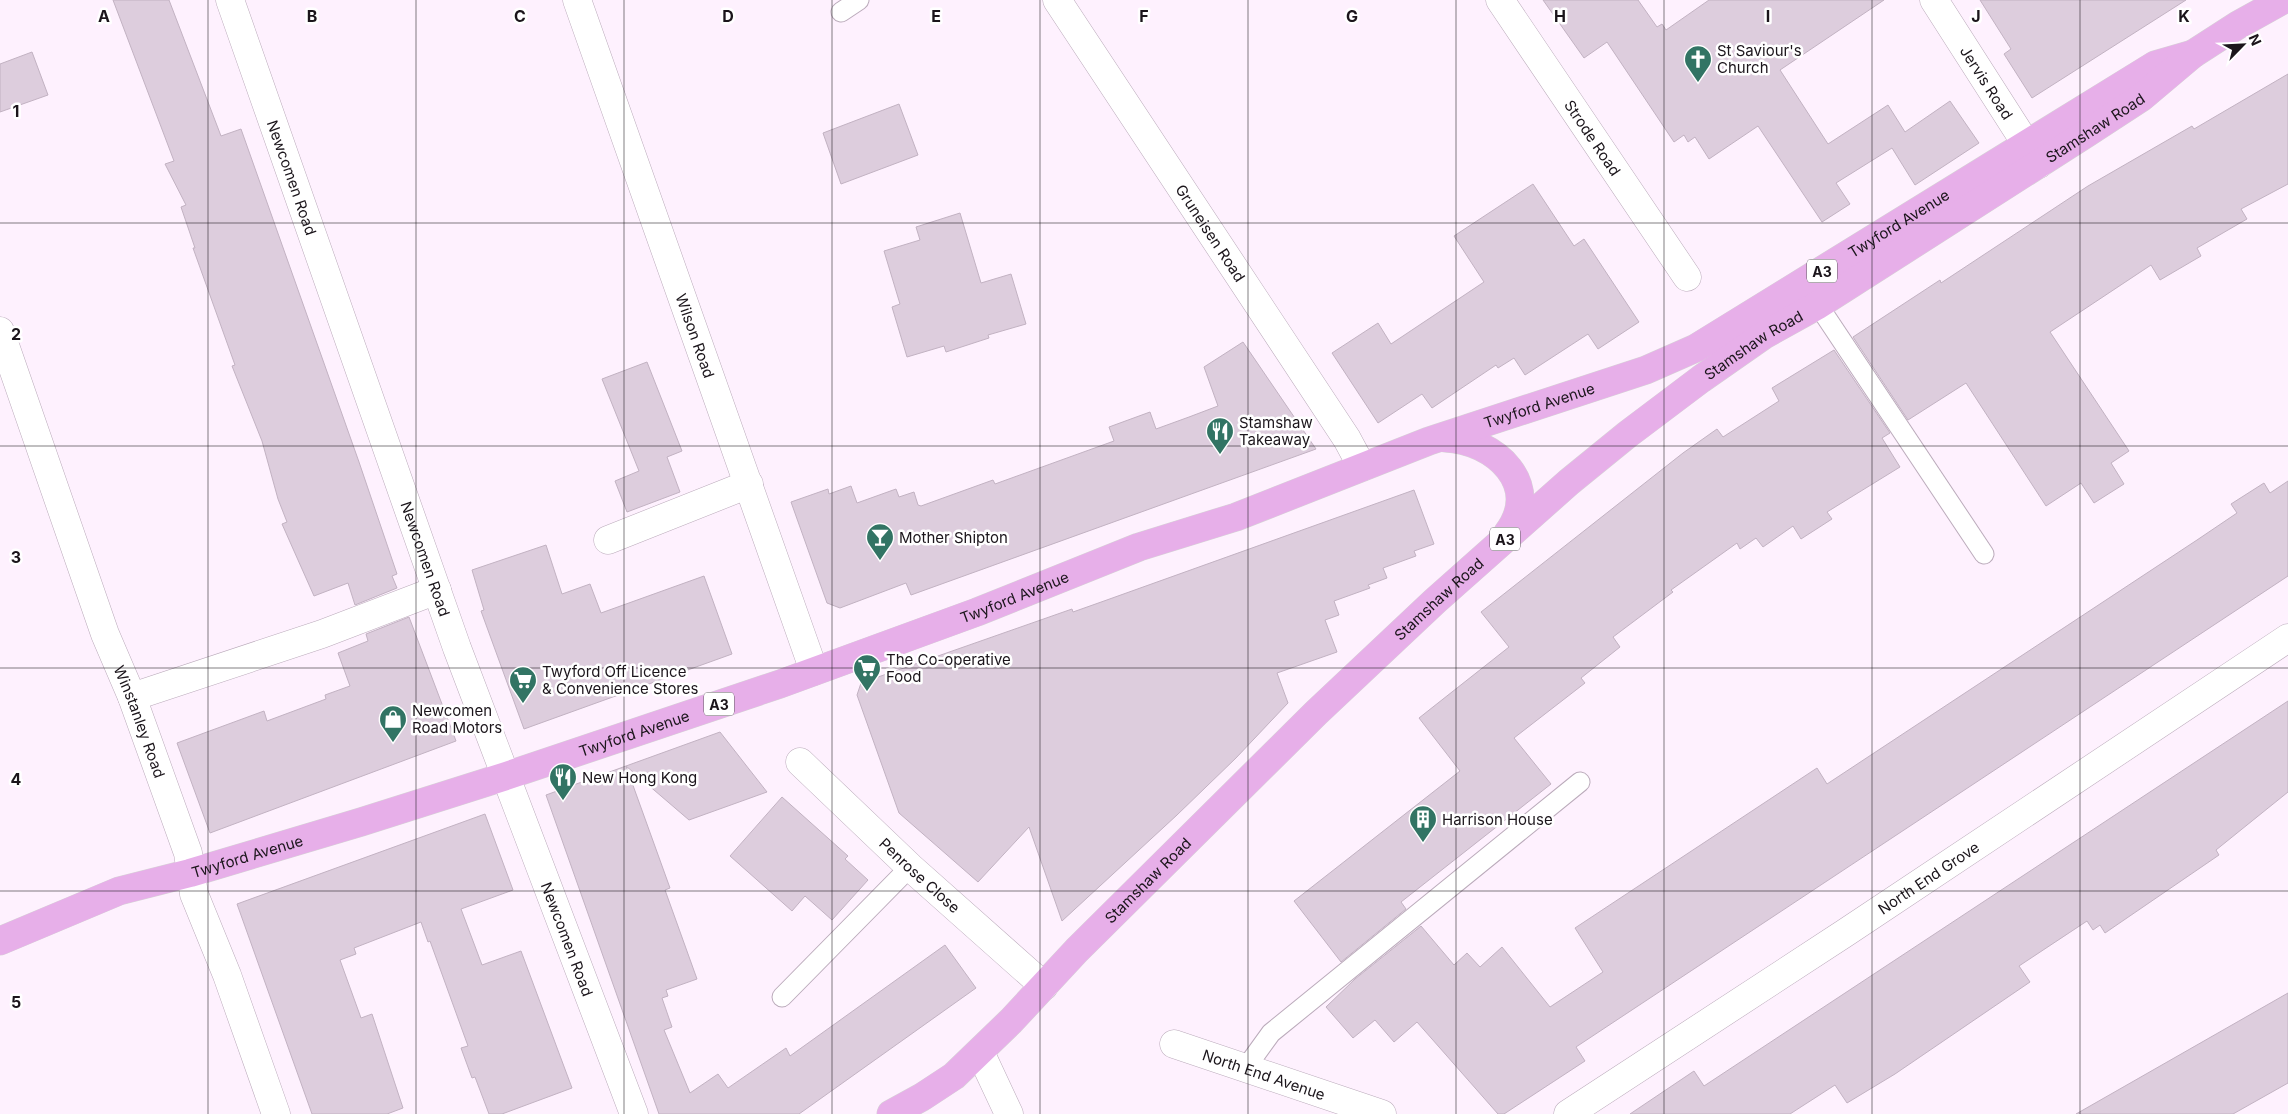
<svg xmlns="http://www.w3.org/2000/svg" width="2288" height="1114" font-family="Inter,sans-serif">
  <rect width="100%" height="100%" fill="#fef1fe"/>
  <g fill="#ddcddd" stroke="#c2b2c2">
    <path d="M 113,0 L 169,0 L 221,136 L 241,129 L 359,462 L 397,574 L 392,576 L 397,588 L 355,605 L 348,583 L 314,596 L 282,524 L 287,522 L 278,499 L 262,441 L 232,366 L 235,365 L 193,248 L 195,248 L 181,207 L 186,205 L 165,164 L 174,161 Z"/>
    <path d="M 1543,0 L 1638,0 L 1657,27 L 1662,24 L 1666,30 L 1709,0 L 1884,0 L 1780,70 L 1828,144 L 1888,105 L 1905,132 L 1950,101 L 1979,143 L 1915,185 L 1892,148 L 1836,183 L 1850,204 L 1822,222 L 1758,126 L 1709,159 L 1695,137 L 1688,142 L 1684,135 L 1674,142 L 1607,42 L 1584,58 Z"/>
    <path d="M 1980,0 L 2186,0 L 2032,98 L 2004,54 L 2011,49 Z"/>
    <path d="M 32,52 L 48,95 L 0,112 L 0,64 Z"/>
    <path d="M 2288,74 L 2288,184 L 2241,209 L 2247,219 L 2197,248 L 2201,256 L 2160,280 L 2151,265 L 2050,332 L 2129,451 L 2111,463 L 2124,484 L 2094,503 L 2081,483 L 2046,506 L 1966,383 L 1908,420 L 1853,337 L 1940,280 L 1941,283 L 2088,186 L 2192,126 L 2194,129 Z"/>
    <path d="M 899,104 L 918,155 L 841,184 L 823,133 Z"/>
    <path d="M 1533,184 L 1574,246 L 1584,239 L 1639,322 L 1598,349 L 1588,334 L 1525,375 L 1514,358 L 1498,368 L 1496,365 L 1432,408 L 1422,394 L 1378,423 L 1332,353 L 1378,323 L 1391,344 L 1484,282 L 1454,236 Z"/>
    <path d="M 960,213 L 981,283 L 1011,274 L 1026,324 L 988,335 L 989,338 L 946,352 L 944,346 L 907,357 L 892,307 L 900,304 L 884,251 L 920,240 L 916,227 Z"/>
    <path d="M 1243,342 L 1316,449 L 911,595 L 906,583 L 840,608 L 827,603 L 791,502 L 828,489 L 829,494 L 851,486 L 857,503 L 896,489 L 899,497 L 914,492 L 918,505 L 921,506 L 993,480 L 995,484 L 1114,441 L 1109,427 L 1150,412 L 1156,429 L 1189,417 L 1218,406 L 1204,367 Z"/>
    <path d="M 1834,350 L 1890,433 L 1882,438 L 1900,467 L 1827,512 L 1832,519 L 1801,539 L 1793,526 L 1763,547 L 1756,538 L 1740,549 L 1737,543 L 1671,590 L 1673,592 L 1613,637 L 1620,647 L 1581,678 L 1585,683 L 1514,738 L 1551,784 L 1401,902 L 1406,909 L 1341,962 L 1294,901 L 1460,771 L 1419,718 L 1509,647 L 1481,612 L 1683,453 L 1717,429 L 1723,437 L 1779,401 L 1772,388 Z"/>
    <path d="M 647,362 L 682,451 L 667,457 L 680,492 L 627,512 L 615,481 L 639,471 L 602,379 Z"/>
    <path d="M 2288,481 L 2288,576 L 1576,1047 L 1585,1061 L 1504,1114 L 1498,1114 L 1417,1022 L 1394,1042 L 1375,1020 L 1353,1038 L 1326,1007 L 1355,979 L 1421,926 L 1454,965 L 1467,953 L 1480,967 L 1502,947 L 1550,1007 L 1603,972 L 1575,928 L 1817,768 L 1827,784 L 2197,540 L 2237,513 L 2231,504 L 2264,483 L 2270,493 Z"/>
    <path d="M 1414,490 L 1434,544 L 1414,551 L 1416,556 L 1383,568 L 1387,578 L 1368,585 L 1370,588 L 1334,601 L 1339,615 L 1325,620 L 1337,652 L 1277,673 L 1288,703 L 1236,758 L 1177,815 L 1062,921 L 1029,827 L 978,882 L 899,813 L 857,695 L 861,683 L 1072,609 L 1073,612 L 1104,601 Z"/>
    <path d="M 546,545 L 562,594 L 590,584 L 601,613 L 704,576 L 732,654 L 524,729 L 481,611 L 484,610 L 472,570 Z"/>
    <path d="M 409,617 L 456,741 L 210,833 L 177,743 L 264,711 L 267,721 L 326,699 L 325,695 L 350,686 L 338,653 L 368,641 L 366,634 Z"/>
    <path d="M 2288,701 L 2288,792 L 2216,850 L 2219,855 L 2105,933 L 2100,925 L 2093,930 L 2087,921 L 2019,966 L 2030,982 L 1895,1074 L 1847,1103 L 1835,1085 L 1790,1114 L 1630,1114 L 1694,1071 L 1704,1086 Z"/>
    <path d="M 720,732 L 767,792 L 689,820 L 626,766 Z"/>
    <path d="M 626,766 L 670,888 L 665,890 L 697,979 L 666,990 L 668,996 L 662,998 L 672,1027 L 664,1030 L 690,1093 L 718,1074 L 728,1088 L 786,1048 L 790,1056 L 945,945 L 976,988 L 799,1114 L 659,1114 L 546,795 Z"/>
    <path d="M 782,797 L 848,856 L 845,859 L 868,880 L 832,920 L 805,896 L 792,911 L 730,856 Z"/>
    <path d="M 485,814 L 513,890 L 461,909 L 482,965 L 521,951 L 572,1088 L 502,1114 L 489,1114 L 475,1077 L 472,1078 L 461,1048 L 468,1046 L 430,941 L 428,942 L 421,922 L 354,948 L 356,954 L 340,960 L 361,1018 L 372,1014 L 403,1108 L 387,1114 L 312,1114 L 237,904 Z"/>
    <path d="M 2288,993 L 2288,1083 L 2233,1114 L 2076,1114 Z"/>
  </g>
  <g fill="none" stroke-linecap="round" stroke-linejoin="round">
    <g stroke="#bbabbb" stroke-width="21">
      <g id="lane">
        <path d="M 841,12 L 859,0"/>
        <path d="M 1818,305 L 1984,554"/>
        <path d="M 782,997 L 910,867"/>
        <path d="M 1245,1069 L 1271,1033 L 1580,782"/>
      </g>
    </g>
    <g stroke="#bbabbb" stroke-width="29">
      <g id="street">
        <path id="s1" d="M 230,0 L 457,648 L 634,1114"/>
        <path id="s2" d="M 577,0 L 814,671"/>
        <path id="s3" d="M 1057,0 L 1347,439 L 1362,467"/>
        <path id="s4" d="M 1500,0 L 1687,277"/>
        <path id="s5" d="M 1934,0 L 2039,164"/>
        <path id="s6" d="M 0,331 L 105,634 L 132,697 L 188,853 L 194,894 L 227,975 L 276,1114"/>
        <path d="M 608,540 L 749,484"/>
        <path d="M 132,697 L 322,634 L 437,590"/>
        <path id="s7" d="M 800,762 L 910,867 L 1044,986"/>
        <path id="s8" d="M 1174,1044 L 1382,1114"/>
        <path d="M 980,1052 L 1009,1114"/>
        <path id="s9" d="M 1568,1114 L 1845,933 L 2288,638"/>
      </g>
    </g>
    <g stroke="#d6d5d6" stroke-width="29">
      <g id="primary">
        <path d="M 1445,438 C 1495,440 1544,485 1507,534"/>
        <path id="s10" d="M 0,941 L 119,891 L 190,873 L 361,822 L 506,776 L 780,684 L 977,612 L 1139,547 L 1236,517 L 1429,441 L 1646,370 L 1696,348 L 2155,65 L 2193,54"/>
        <path id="s11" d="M 891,1114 L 922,1097 L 954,1076 L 1011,1021 L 1077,950 L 1316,713 L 1435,601 L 1569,482 L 1628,434 L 1701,379 L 1764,335 L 1818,305 L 2087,133 L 2142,97 L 2193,54 L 2238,25 L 2283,0"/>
      </g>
    </g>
    <use href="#lane" stroke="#fff" stroke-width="19"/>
    <use href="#street" stroke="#fff" stroke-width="28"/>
    <use href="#primary" stroke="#e7afe9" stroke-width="28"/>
  </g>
  <path fill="none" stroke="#1b151b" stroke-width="1" stroke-opacity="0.55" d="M 208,0 L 208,1114M 416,0 L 416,1114M 624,0 L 624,1114M 832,0 L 832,1114M 1040,0 L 1040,1114M 1248,0 L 1248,1114M 1456,0 L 1456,1114M 1664,0 L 1664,1114M 1872,0 L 1872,1114M 2080,0 L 2080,1114M 0,223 L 2288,223M 0,446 L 2288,446M 0,668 L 2288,668M 0,891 L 2288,891"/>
  <defs>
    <g id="church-pin" transform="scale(1.4375)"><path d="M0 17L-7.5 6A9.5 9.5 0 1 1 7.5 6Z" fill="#327464" stroke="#fff"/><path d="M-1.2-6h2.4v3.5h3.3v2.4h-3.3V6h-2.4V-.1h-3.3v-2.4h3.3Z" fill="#fff"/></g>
    <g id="restaurant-pin" transform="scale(1.4375)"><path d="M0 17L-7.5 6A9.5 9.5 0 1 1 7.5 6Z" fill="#327464" stroke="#fff"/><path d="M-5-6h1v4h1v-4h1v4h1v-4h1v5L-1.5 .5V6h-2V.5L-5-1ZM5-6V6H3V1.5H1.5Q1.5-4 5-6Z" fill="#fff"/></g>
    <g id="bar-pin" transform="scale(1.4375)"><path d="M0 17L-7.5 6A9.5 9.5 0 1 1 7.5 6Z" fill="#327464" stroke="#fff"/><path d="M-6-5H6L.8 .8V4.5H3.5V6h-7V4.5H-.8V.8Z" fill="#fff"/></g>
    <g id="supermarket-pin" transform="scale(1.4375)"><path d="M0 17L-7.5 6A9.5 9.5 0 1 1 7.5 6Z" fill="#327464" stroke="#fff"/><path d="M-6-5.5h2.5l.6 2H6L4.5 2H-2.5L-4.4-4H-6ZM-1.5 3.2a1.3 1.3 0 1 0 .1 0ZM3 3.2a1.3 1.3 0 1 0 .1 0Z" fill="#fff"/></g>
    <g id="shop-pin" transform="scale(1.4375)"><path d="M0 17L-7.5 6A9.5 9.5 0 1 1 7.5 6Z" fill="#327464" stroke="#fff"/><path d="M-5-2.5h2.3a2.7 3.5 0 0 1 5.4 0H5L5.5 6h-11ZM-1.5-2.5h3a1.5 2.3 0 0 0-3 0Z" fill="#fff"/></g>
    <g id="building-pin" transform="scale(1.4375)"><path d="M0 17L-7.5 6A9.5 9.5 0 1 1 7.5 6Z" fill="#327464" stroke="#fff"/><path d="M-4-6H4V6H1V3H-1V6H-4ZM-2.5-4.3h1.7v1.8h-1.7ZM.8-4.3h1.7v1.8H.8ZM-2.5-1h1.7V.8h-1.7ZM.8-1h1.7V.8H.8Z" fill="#fff"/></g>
  </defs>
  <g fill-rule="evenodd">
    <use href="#church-pin" x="1698" y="59"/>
    <use href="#restaurant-pin" x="1220" y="431"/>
    <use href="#bar-pin" x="880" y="537"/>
    <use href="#supermarket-pin" x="867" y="668"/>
    <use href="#supermarket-pin" x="523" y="680"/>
    <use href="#shop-pin" x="393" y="719"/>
    <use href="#restaurant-pin" x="563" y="777"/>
    <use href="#building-pin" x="1423" y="819"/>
  </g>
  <g text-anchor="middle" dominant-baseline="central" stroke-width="5" stroke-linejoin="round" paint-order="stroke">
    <g fill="#fff" stroke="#5f5b5f" stroke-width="1">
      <rect x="1807" y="259.5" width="30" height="23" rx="4"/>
      <rect x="1490" y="527.5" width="30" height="23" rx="4"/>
      <rect x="704" y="692.5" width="30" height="23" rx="4"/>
    </g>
    <g font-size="14" font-weight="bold" fill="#1b151b">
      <text x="1822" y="271">A3</text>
      <text x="1505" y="539">A3</text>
      <text x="719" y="704">A3</text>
    </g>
    <g font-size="15" fill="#1b151b" stroke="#fff" text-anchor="start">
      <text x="1717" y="50">St Saviour's<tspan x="1717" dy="17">Church</tspan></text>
      <text x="1239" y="422">Stamshaw<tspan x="1239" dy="17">Takeaway</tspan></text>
      <text x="899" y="537">Mother Shipton</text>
      <text x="886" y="659">The Co-operative<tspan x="886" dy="17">Food</tspan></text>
      <text x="542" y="671">Twyford Off Licence<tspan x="542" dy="17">&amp; Convenience Stores</tspan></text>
      <text x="412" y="710">Newcomen<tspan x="412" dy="17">Road Motors</tspan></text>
      <text x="582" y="777">New Hong Kong</text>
      <text x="1442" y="819">Harrison House</text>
    </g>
    <g font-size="15" fill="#1b151b" stroke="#fff">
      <text stroke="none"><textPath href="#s5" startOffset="98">Jervis Road</textPath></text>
      <text stroke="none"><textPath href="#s11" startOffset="1564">Stamshaw Road</textPath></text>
      <text stroke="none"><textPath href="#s4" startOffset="166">Strode Road</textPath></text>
      <text stroke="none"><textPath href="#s1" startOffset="188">Newcomen Road</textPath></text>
      <text stroke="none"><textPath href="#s10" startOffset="2036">Twyford Avenue</textPath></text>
      <text stroke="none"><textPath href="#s3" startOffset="279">Gruneisen Road</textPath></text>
      <text stroke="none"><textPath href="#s2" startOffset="356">Wilson Road</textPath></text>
      <text stroke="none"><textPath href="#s11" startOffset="1159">Stamshaw Road</textPath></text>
      <text stroke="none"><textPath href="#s10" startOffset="1631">Twyford Avenue</textPath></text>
      <text stroke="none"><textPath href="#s1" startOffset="592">Newcomen Road</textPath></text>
      <text stroke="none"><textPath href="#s10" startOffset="1072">Twyford Avenue</textPath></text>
      <text stroke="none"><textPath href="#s11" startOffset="754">Stamshaw Road</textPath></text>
      <text stroke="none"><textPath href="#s6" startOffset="415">Winstanley Road</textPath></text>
      <text stroke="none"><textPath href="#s10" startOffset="668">Twyford Avenue</textPath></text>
      <text stroke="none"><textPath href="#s10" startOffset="262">Twyford Avenue</textPath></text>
      <text stroke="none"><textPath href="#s7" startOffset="165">Penrose Close</textPath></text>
      <text stroke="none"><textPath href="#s9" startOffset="431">North End Grove</textPath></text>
      <text stroke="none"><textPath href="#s11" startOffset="349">Stamshaw Road</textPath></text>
      <text stroke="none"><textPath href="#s1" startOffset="998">Newcomen Road</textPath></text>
      <text stroke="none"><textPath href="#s8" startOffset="95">North End Avenue</textPath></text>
    </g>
  </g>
  <g font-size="16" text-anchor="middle" font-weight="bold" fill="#1b151b" stroke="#fff" stroke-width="5" stroke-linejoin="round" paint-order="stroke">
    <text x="104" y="22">A</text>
    <text x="312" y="22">B</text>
    <text x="520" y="22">C</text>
    <text x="728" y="22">D</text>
    <text x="936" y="22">E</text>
    <text x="1144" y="22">F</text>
    <text x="1352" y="22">G</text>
    <text x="1560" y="22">H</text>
    <text x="1768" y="22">I</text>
    <text x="1976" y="22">J</text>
    <text x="2184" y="22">K</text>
    <text x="16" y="117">1</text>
    <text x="16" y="340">2</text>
    <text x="16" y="563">3</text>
    <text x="16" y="785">4</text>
    <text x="16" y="1008">5</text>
  </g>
  <g transform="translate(2243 45) rotate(66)" stroke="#ffffff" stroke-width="4" paint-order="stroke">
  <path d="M0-4L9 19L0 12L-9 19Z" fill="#1b151b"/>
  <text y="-8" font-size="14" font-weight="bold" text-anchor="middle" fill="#1b151b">N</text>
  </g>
</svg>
